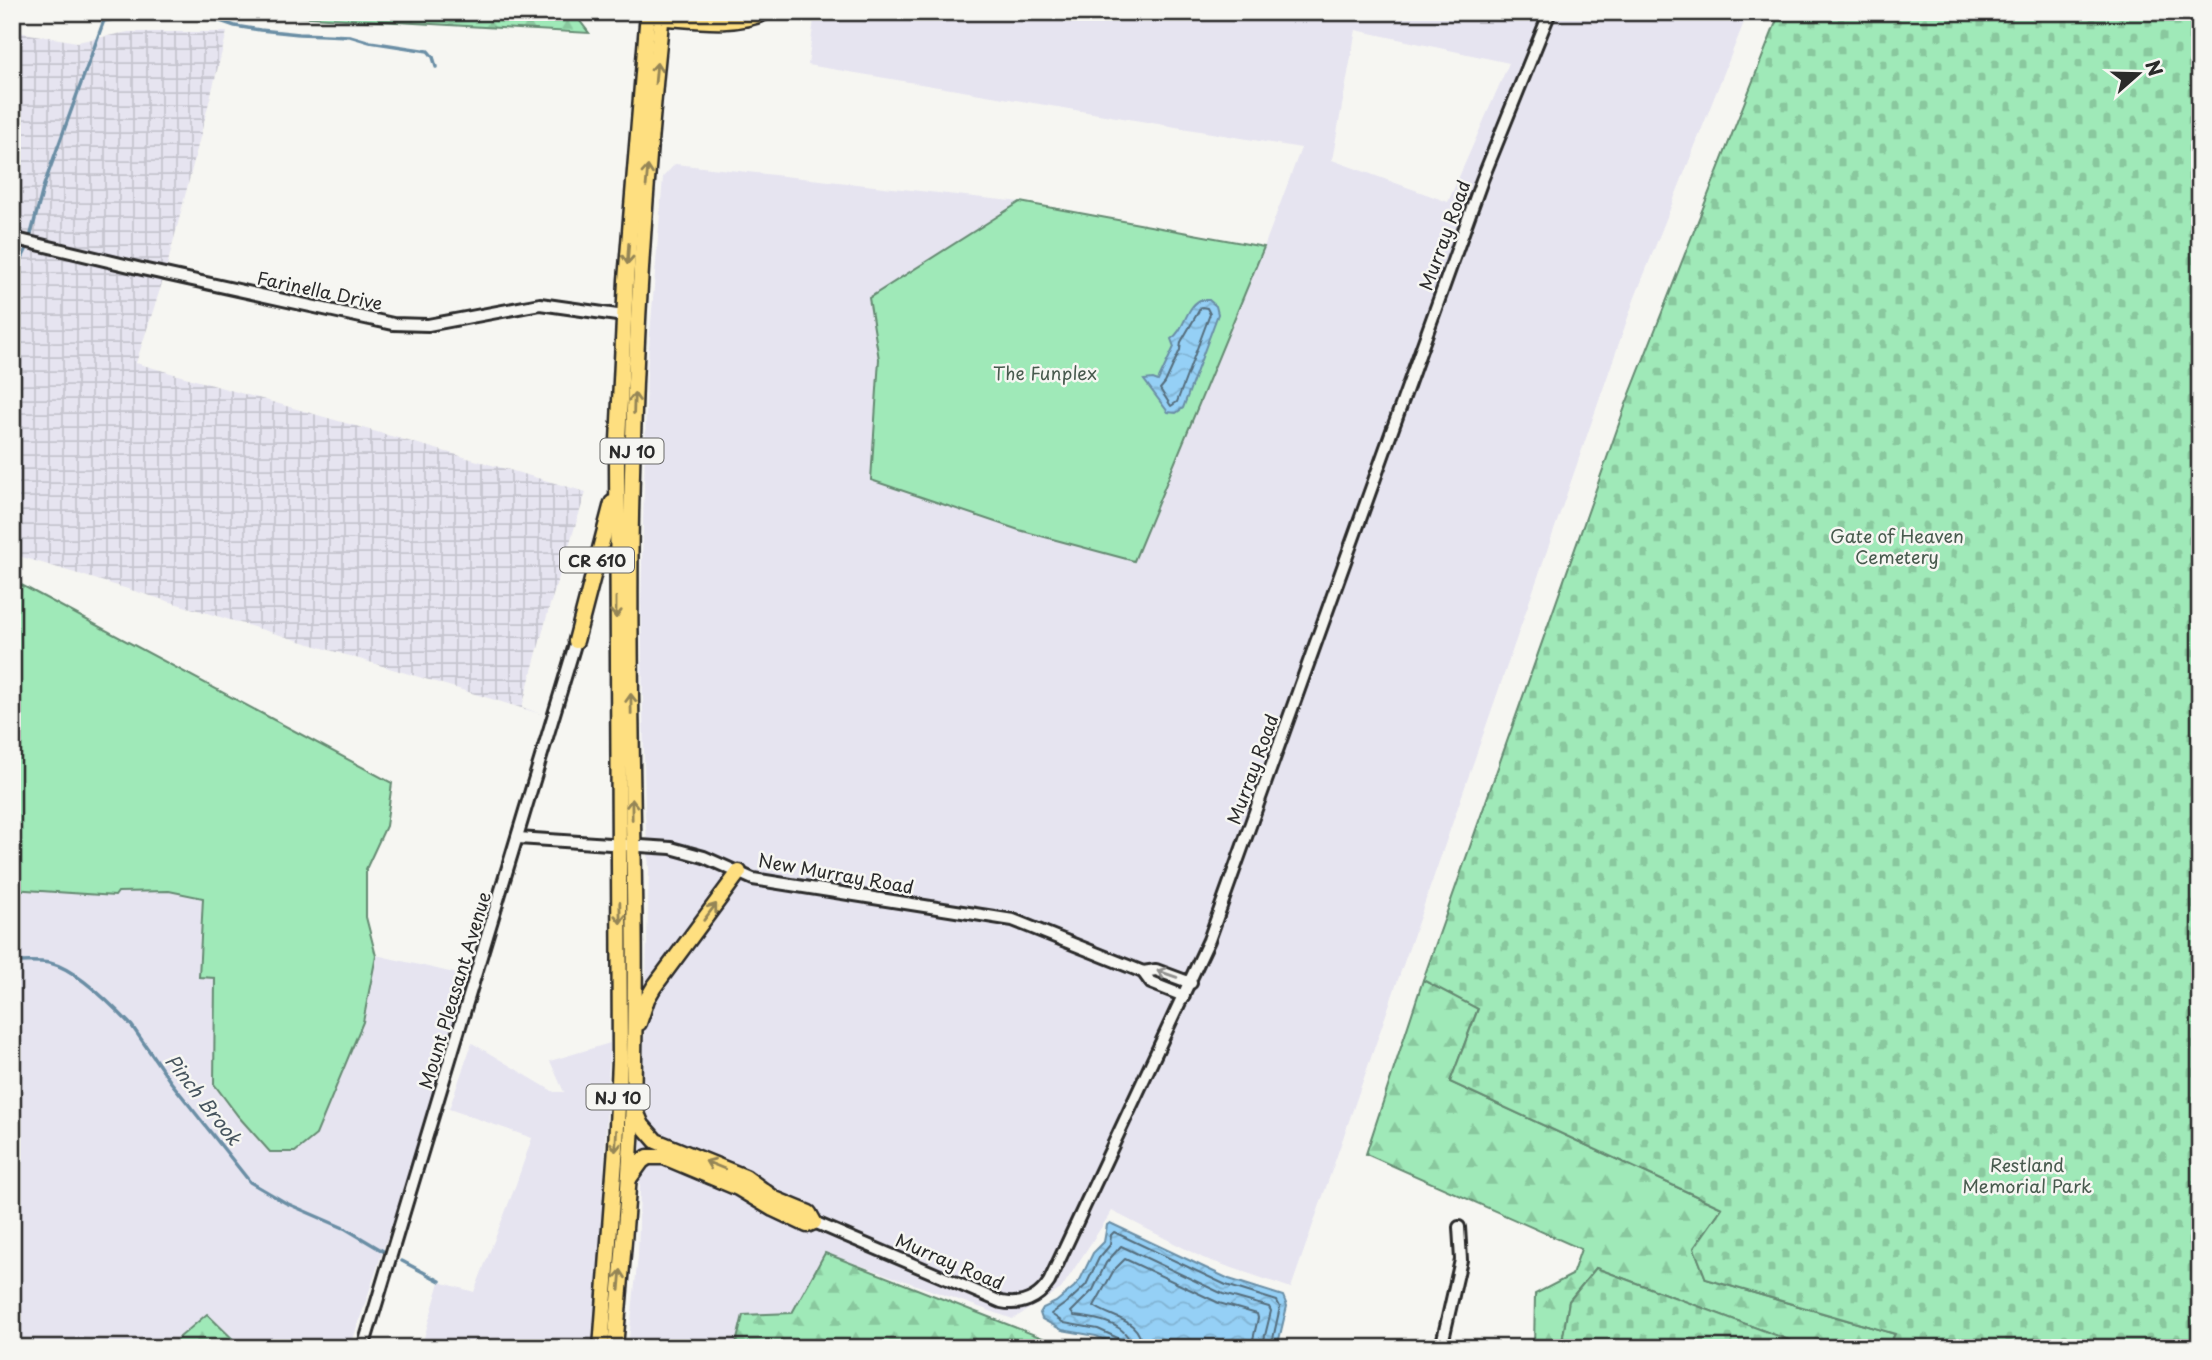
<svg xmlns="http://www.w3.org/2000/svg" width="2212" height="1360" font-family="'Playpen Sans',sans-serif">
  <defs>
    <pattern id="industrial-grid" width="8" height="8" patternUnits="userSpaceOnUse" patternTransform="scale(1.75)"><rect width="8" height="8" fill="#e6e4f0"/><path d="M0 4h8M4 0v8" fill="none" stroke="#c5c4ce"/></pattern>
    <pattern id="forest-firs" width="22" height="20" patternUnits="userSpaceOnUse" patternTransform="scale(1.75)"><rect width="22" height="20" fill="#9fe9b8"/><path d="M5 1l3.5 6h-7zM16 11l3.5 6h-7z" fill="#89c89e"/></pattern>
    <pattern id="cemetery-stones" width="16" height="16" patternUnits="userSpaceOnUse" patternTransform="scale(1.75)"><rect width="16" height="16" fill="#9fe9b8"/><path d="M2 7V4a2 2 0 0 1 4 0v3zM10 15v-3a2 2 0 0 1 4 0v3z" fill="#89c89e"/></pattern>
    <pattern id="water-waves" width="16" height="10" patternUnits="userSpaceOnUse" patternTransform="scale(1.75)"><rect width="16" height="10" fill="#95d0f6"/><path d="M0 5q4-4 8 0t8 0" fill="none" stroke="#81b3d3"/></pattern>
  </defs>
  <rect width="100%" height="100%" fill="#f6f6f2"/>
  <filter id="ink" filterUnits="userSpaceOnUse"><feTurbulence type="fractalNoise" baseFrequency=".0143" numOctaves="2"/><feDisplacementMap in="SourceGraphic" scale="14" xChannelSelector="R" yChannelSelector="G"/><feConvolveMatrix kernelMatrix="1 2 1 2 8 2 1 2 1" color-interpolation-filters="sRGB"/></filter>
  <g filter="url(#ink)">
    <g fill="#e6e4f0" fill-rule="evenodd">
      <path d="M 37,12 L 161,12 L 161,22 Z"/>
      <path d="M 815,12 L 1748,12 L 1634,300 L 1291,1288 L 1203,1258 L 1112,1211 L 1061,1289 L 1013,1319 L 825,1253 L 792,1314 L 743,1315 L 734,1348 L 628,1348 L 638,1256 L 649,870 L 645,813 L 641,602 L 647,371 L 663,177 L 675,164 L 1020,202 L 869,298 L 879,359 L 871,480 L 1019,530 L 1134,561 L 1264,247 L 1301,148 L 808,65 ZM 1356,30 L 1509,63 L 1448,202 L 1332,160 Z"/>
      <path d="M 12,580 L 392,783 L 386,826 L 366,869 L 366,917 L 376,955 L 467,976 L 405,1186 L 350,1348 L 242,1348 L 207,1314 L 167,1348 L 161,1348 L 151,1339 L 138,1348 L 12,1348 Z"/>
      <path d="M 472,1043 L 554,1092 L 564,1092 L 550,1061 L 610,1043 L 600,1257 L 591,1348 L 421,1348 L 440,1282 L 474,1292 L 515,1187 L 532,1138 L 449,1109 Z"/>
    </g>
    <path fill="url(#industrial-grid)" d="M 12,31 L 77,42 L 128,32 L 227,32 L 165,274 L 136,363 L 586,492 L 550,605 L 522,707 L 541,714 L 12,554 L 12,270 L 18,264 L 12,262 Z"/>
    <g fill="url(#forest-firs)" stroke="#658a72" stroke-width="2">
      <path d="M 222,12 L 573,12 L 589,33 Z"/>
      <path d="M 1423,980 L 1478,1008 L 1450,1082 L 1722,1208 L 1694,1248 L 1706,1279 L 1895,1334 L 1888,1348 L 1810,1348 L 1596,1268 L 1569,1301 L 1561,1348 L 1534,1348 L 1535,1294 L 1572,1275 L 1581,1249 L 1366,1154 Z"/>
      <path d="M 825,1253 L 1068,1348 L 735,1348 L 743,1315 L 792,1313 Z"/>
      <path d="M 207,1314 L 242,1348 L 167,1348 Z"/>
    </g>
    <g fill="url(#cemetery-stones)" stroke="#658a72" stroke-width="2">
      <path d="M 1780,12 L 2200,12 L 2200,1348 L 1888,1348 L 1895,1334 L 1706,1279 L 1694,1248 L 1722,1208 L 1450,1082 L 1478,1009 L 1423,980 L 1626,404 Z"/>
      <path d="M 1596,1268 L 1810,1348 L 1561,1348 L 1569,1301 Z"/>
    </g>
    <g fill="#9fe9b8" stroke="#658a72" stroke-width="2">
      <path d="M 1020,202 L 1264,247 L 1134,561 L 1019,530 L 871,480 L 879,359 L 869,298 Z"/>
      <path d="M 12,580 L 392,783 L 386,826 L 366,869 L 366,917 L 376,956 L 363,1022 L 316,1135 L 295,1152 L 270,1152 L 238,1116 L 214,1084 L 215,978 L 199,977 L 203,898 L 169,891 L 118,892 L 115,896 L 12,889 Z"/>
    </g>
    <g fill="url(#water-waves)" stroke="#6b8ea5" stroke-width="2">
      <path d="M 1200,300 L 1209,300 L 1216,306 L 1218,314 L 1183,408 L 1176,413 L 1168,412 L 1144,380 L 1153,379 L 1158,381 L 1174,347 L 1171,339 C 1185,330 1185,308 1200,300 Z"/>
      <path d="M 1110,1223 L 1229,1279 L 1283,1296 L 1287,1306 L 1277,1348 L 1122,1348 L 1096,1336 L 1062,1330 L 1042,1319 L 1040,1313 L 1043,1308 L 1056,1302 L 1074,1287 L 1080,1280 L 1093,1253 L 1104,1242 L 1107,1225 Z"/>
    </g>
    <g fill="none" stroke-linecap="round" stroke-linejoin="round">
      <g stroke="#556d7c" stroke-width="2">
        <path d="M 1201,307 L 1207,308 L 1210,314 L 1177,402 L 1171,406 L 1160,389 L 1165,383 L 1180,350 L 1181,342 Z"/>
        <path d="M 1123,1348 L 1120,1339 L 1098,1329 L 1064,1323 L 1051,1314 L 1069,1301 L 1086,1285 L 1099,1258 L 1110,1245 L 1111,1235 L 1114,1232 L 1226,1285 L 1277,1301 L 1280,1307 L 1271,1348"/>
        <path d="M 1131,1348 C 1130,1323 1094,1318 1074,1316 L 1071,1312 L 1093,1290 L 1106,1263 L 1121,1246 L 1223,1294 L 1269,1307 L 1271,1311 L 1262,1348"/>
        <path d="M 1142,1348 C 1141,1318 1112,1319 1094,1306 L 1114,1270 L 1125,1259 L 1219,1303 L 1257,1314 L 1258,1318 L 1251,1348"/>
      </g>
      <g stroke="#6b8ea5" stroke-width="3.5">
        <path d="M 103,21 L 125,17 L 212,18 L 235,26 L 260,30 L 299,34 L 350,36 L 370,42 L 428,51 L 433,57 L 436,67"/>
        <path d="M 31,234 L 44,185 L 107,12"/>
        <path d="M 12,269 L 19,264 L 26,250"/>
        <path d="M 12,962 C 24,962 38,961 50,963 C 76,969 114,1007 132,1026 L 170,1081 L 250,1182 L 286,1203 L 346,1229 L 383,1251"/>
        <path d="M 402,1261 L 440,1281"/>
        <path d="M 1111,1348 L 1113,1343"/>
      </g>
      <g stroke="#2b2b2b" stroke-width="16">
        <g id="minor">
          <path d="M 12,238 L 142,269 L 393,324 L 428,325 L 540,304 L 624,316"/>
          <path d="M 518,838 L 671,848 L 704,857 L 753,879 L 1013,920 L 1143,972 L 1156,970 L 1191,983"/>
          <path d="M 1143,972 L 1151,983 L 1184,996"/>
          <path d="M 814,1222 L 1001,1302 C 1021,1306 1038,1299 1049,1282 L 1209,940 L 1482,180 L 1550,12"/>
          <path d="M 363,1348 L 576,641"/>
          <path d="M 1441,1348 L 1461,1260 L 1459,1227"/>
        </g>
      </g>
      <g stroke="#2b2b2b" stroke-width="19">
        <g id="major">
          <path d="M 654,17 C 690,19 732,28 766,12"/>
          <path d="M 576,641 L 612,503"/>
          <path d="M 639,1023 L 647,999 L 654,987 L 739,872"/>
          <path d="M 629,1179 L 642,1161 L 648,1157 L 664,1157 L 738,1188 L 773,1209 L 807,1225 L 814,1222 L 809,1213 L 775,1199 L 745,1177 L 656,1141 L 642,1125 L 635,1109"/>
          <path d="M 601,1348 L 616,1147 L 620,1061 L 617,461 L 626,280 L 648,12"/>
          <path d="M 615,1348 C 622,1265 630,1183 633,1100 C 639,905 627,710 631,515 C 634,347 645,179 662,12"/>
        </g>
      </g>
      <use href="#minor" stroke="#f6f6f2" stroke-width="10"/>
      <use href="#major" stroke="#fedf80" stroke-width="14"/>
    </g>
    <defs><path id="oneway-shaft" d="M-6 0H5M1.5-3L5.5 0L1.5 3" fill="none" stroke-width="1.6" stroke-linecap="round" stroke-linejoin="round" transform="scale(1.75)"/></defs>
    <g stroke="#948556">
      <use href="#oneway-shaft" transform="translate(656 73) rotate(-85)"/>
      <use href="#oneway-shaft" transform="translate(647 176) rotate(-85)"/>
      <use href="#oneway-shaft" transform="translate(628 254) rotate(94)"/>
      <use href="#oneway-shaft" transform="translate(634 403) rotate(-88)"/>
      <use href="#oneway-shaft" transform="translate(616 608) rotate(90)"/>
      <use href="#oneway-shaft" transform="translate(631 704) rotate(-91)"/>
      <use href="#oneway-shaft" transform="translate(632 809) rotate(-91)"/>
      <use href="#oneway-shaft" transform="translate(710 912) rotate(-53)"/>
      <use href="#oneway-shaft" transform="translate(620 913) rotate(89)"/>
      <use href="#oneway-shaft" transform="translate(616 1141) rotate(93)"/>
      <use href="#oneway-shaft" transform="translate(715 1165) rotate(-158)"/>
      <use href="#oneway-shaft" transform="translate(620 1280) rotate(-85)"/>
    </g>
    <use stroke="#90908e" href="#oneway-shaft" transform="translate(1167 974) rotate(-161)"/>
  </g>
  <g text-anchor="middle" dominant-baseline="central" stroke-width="5" stroke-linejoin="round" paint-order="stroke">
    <g fill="#f6f6f2" stroke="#686867" stroke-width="2">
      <rect x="600.5" y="438.5" width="63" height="25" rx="5"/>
      <rect x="560" y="547.5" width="74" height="25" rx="5"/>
      <rect x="586.5" y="1084.5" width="63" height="25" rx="5"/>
    </g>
    <g font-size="16" font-weight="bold" fill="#2b2b2b">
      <text x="632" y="451">NJ 10</text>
      <text x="597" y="560">CR 610</text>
      <text x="618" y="1097">NJ 10</text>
    </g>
    <g font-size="18" fill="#2b2b2b" stroke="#f6f6f2">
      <text transform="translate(1444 235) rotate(-70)">Murray Road</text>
      <text transform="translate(320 290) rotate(12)">Farinella Drive</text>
      <text transform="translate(1252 769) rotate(-70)">Murray Road</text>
      <text transform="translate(836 873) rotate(10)">New Murray Road</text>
      <text transform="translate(454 990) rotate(-73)">Mount Pleasant Avenue</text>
      <text transform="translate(950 1261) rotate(23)">Murray Road</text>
    </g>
    <g font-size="18" fill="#485a4e" stroke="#f6f6f2">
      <text x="1045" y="372">The Funplex</text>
      <text x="1897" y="535">Gate of Heaven<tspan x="1897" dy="21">Cemetery</tspan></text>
      <text x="2027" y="1164">Restland<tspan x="2027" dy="21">Memorial Park</tspan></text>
    </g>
    <g font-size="19" font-style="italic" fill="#46545e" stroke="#f6f6f2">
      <text transform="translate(204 1099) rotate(52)">Pinch Brook</text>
    </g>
  </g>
  <rect width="2212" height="1360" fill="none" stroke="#f6f6f2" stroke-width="42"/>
  <rect x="21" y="21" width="2170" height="1318" fill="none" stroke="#2b2b2b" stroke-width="2.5" filter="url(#ink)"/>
  <g transform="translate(2138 74) rotate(70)" stroke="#f6f6f2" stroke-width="5" paint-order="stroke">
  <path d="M0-5L12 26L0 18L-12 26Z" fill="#2b2b2b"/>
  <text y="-10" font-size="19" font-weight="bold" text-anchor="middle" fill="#2b2b2b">N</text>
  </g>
</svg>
